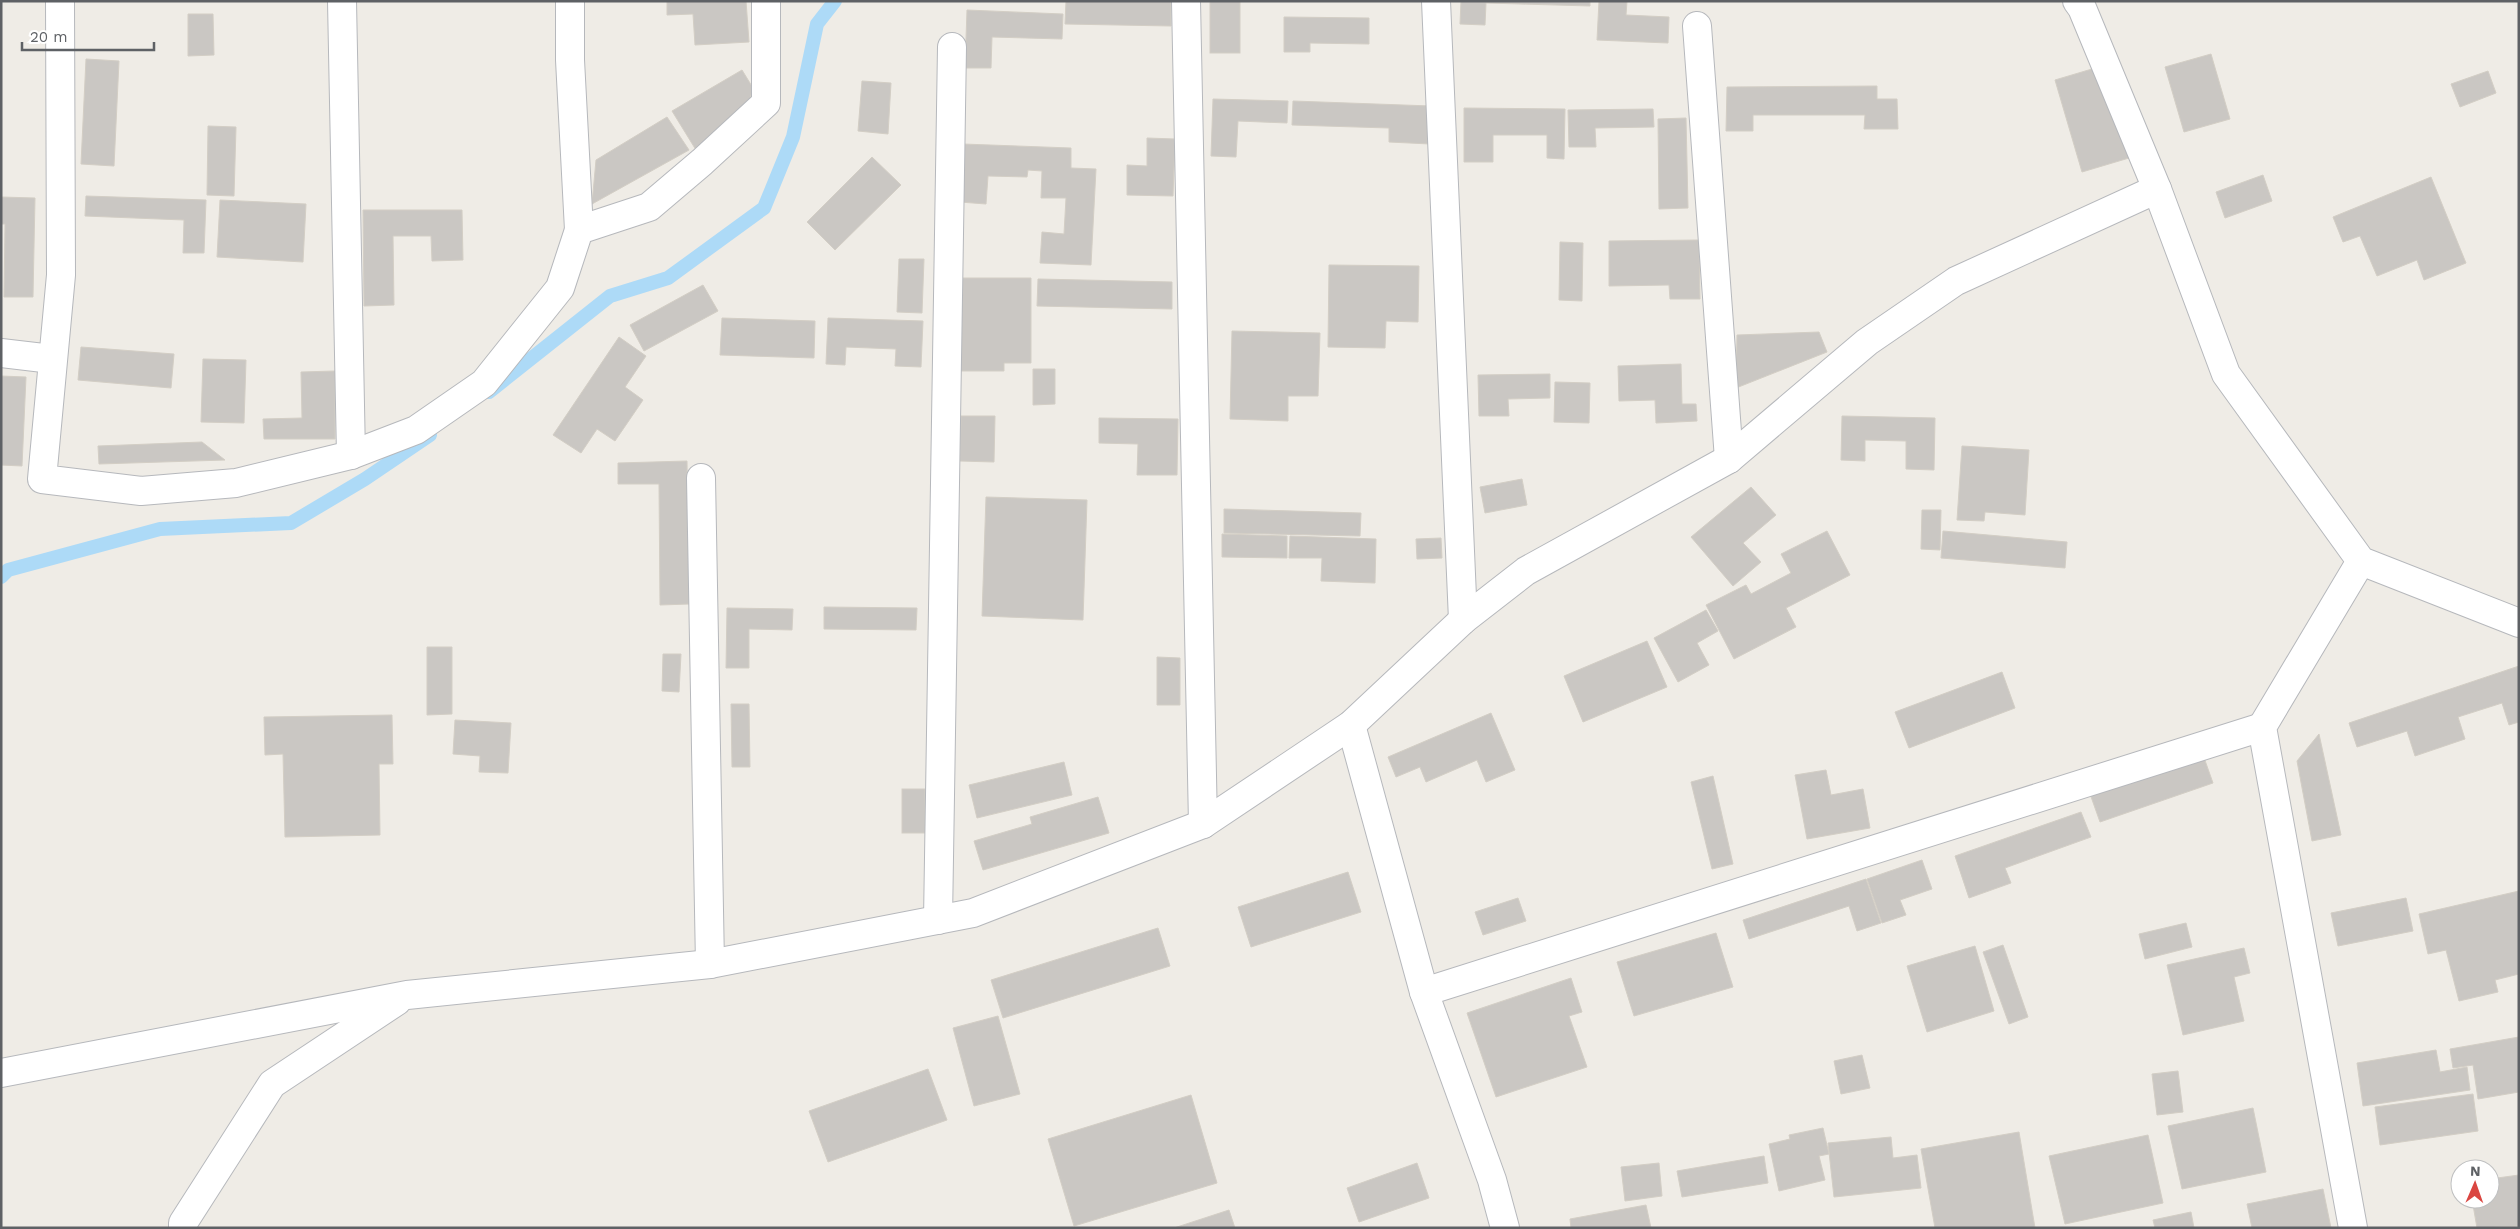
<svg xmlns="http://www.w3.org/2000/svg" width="2520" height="1229" font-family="'Work Sans',sans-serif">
  <rect width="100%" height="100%" fill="#efece6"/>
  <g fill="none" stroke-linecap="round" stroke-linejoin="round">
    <g stroke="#addaf7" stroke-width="14">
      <path d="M 489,392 L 610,296 L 668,278 L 764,208 L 793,137 L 817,24 L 835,1"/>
      <path d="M 1,577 L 8,570 L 160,529 L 291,523 L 365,479 L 430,435"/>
    </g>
  </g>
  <g fill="#cac7c3" stroke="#d3cec5">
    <path d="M 667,1 L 746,1 L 749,42 L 695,45 L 693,14 L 667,15 Z"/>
    <path d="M 1066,1 L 1171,1 L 1171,26 L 1065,24 Z"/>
    <rect x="1210" y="1" width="30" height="52"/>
    <path d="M 1461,1 L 1590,1 L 1590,6 L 1486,3 L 1485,25 L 1460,24 Z"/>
    <path d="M 1599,1 L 1627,1 L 1626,15 L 1669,17 L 1668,43 L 1597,40 Z"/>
    <path d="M 967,10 L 1063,14 L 1062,39 L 992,37 L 991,68 L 965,68 Z"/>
    <path d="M 188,14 L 213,14 L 214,55 L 188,56 Z"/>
    <path d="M 1284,17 L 1369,18 L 1369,44 L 1310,43 L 1310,52 L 1284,52 Z"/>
    <path d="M 2211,54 L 2230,119 L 2184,132 L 2165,67 Z"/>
    <path d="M 86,59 L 119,61 L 114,166 L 81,164 Z"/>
    <path d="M 2102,66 L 2129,158 L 2082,172 L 2055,80 Z"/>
    <path d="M 742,70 L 753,88 L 744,121 L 696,150 L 672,111 Z"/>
    <path d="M 2488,71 L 2496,93 L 2460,107 L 2451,84 Z"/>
    <path d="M 862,81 L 891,83 L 888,134 L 858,131 Z"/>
    <path d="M 1877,86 L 1877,99 L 1897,99 L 1898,129 L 1864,129 L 1865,115 L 1753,115 L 1753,131 L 1726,131 L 1727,87 Z"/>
    <path d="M 1213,99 L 1288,101 L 1287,123 L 1238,121 L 1236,157 L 1211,156 Z"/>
    <path d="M 1293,101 L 1431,106 L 1430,144 L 1389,142 L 1389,128 L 1292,125 Z"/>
    <path d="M 1464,108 L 1565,109 L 1564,159 L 1547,158 L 1547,135 L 1493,135 L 1493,162 L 1464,162 Z"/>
    <path d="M 1653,109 L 1654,127 L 1595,128 L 1596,147 L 1569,147 L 1568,110 Z"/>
    <path d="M 667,117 L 689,150 L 592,204 L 596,160 Z"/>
    <path d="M 1686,118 L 1688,208 L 1659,209 L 1658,119 Z"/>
    <path d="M 208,126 L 236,127 L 234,196 L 207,195 Z"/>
    <path d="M 1147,138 L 1175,139 L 1173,196 L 1127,195 L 1127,165 L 1147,166 Z"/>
    <path d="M 963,144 L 1071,148 L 1071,168 L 1096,169 L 1091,265 L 1040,263 L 1042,232 L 1064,234 L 1066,198 L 1041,198 L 1042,171 L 1028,170 L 1027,177 L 988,176 L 986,204 L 960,202 Z"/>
    <path d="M 872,157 L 901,185 L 835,250 L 807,222 Z"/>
    <path d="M 2263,175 L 2272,201 L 2225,218 L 2216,192 Z"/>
    <path d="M 2431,177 L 2466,263 L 2424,280 L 2417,260 L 2377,276 L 2360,236 L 2343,242 L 2333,217 Z"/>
    <path d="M 86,196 L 206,200 L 204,253 L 183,253 L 184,220 L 85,216 Z"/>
    <path d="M 1,197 L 35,198 L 33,297 L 4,297 L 5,224 L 1,224 Z"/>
    <path d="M 220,200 L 306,204 L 303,262 L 217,257 Z"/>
    <path d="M 363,210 L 462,210 L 463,260 L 432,261 L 431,236 L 393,236 L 394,305 L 364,306 Z"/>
    <path d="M 1699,240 L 1700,299 L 1670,299 L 1669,285 L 1609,286 L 1609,241 Z"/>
    <path d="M 1560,242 L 1583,243 L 1582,301 L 1559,300 Z"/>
    <path d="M 899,259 L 924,259 L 922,313 L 897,312 Z"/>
    <path d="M 1329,265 L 1419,266 L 1418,322 L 1386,321 L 1385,348 L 1328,347 Z"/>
    <path d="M 958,278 L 1031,278 L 1031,363 L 1004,363 L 1004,371 L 959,371 Z"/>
    <path d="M 1038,279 L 1172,282 L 1172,309 L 1037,306 Z"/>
    <path d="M 703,285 L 718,311 L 644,351 L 630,325 Z"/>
    <path d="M 722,318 L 815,321 L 814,358 L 720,355 Z"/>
    <path d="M 828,318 L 923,321 L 921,367 L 895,366 L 896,349 L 846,347 L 845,365 L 826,364 Z"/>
    <path d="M 1232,331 L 1320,333 L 1318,396 L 1288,396 L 1288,421 L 1230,419 Z"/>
    <path d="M 1819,332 L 1827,352 L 1736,388 L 1737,335 Z"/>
    <path d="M 619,337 L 646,356 L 625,387 L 643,400 L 615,441 L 597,429 L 581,453 L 553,435 Z"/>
    <path d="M 81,347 L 174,354 L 171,388 L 78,380 Z"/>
    <path d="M 203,359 L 246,360 L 244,423 L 201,422 Z"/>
    <path d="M 1681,364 L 1682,404 L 1696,404 L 1697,421 L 1656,423 L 1655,400 L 1619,401 L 1618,366 Z"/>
    <path d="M 1033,369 L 1055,369 L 1055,404 L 1033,405 Z"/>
    <path d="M 335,371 L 335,439 L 264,439 L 263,419 L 302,418 L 301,372 Z"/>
    <path d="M 1550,374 L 1550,398 L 1508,399 L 1509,416 L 1479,416 L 1478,375 Z"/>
    <path d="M 1,376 L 26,377 L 22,466 L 1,465 Z"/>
    <path d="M 1555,382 L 1590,383 L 1589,423 L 1554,422 Z"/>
    <path d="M 961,416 L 995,416 L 994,462 L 960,461 Z"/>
    <path d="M 1842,416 L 1935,418 L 1934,470 L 1906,469 L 1906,441 L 1865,440 L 1865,461 L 1841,460 Z"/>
    <path d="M 1099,418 L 1178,419 L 1177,475 L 1137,475 L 1138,444 L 1099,443 Z"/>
    <path d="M 202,442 L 225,460 L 99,464 L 98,446 Z"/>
    <path d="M 1962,446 L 2029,450 L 2025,515 L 1985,512 L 1984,521 L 1957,520 Z"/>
    <path d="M 687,461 L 689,604 L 660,605 L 659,484 L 618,484 L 618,463 Z"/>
    <path d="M 1522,479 L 1527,505 L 1485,513 L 1480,487 Z"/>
    <path d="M 1751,487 L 1776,515 L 1743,543 L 1761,562 L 1733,586 L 1691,537 Z"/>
    <path d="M 986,497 L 1087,500 L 1083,620 L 982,616 Z"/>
    <path d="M 1224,509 L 1361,513 L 1360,536 L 1224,533 Z"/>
    <path d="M 1922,510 L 1941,510 L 1940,550 L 1921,549 Z"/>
    <path d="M 1827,531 L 1850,575 L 1786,608 L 1796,627 L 1734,659 L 1706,605 L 1746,585 L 1751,594 L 1791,573 L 1781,554 Z"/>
    <path d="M 1943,531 L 2067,542 L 2065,568 L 1941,558 Z"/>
    <path d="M 1222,534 L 1287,536 L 1287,558 L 1222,557 Z"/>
    <path d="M 1290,536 L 1376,539 L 1375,583 L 1321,581 L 1322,558 L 1289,558 Z"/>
    <path d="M 1441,538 L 1442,558 L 1417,559 L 1416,539 Z"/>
    <path d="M 824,607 L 917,608 L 916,630 L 824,629 Z"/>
    <path d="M 727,608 L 793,609 L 792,630 L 749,629 L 749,668 L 726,668 Z"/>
    <path d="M 1706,610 L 1718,631 L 1697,643 L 1709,665 L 1678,682 L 1654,638 Z"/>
    <path d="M 1647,641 L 1667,687 L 1583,722 L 1564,676 Z"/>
    <path d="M 427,647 L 452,647 L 452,714 L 427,715 Z"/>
    <path d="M 663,654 L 681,654 L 679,692 L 662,691 Z"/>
    <path d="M 1157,657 L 1180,658 L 1180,705 L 1157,705 Z"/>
    <path d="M 2519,666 L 2519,722 L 2509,725 L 2502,703 L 2458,717 L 2465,739 L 2415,756 L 2407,731 L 2357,747 L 2349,723 Z"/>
    <path d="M 2002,672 L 2015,708 L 1909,748 L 1895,712 Z"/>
    <path d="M 731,704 L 749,704 L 750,767 L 732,767 Z"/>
    <path d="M 1491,713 L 1515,770 L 1486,782 L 1477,760 L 1426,782 L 1420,767 L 1396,777 L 1388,757 Z"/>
    <path d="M 392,715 L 393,764 L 379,764 L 380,835 L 285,837 L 283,754 L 265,755 L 264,717 Z"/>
    <path d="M 455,720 L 511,723 L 508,773 L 479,772 L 480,756 L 453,754 Z"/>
    <path d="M 2319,734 L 2341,835 L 2312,841 L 2297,761 Z"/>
    <path d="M 2202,752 L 2213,783 L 2100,822 L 2089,791 Z"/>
    <path d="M 1064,762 L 1072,795 L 977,818 L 969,785 Z"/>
    <path d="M 1826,770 L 1831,795 L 1863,789 L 1870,828 L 1807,839 L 1795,775 Z"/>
    <path d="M 1713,776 L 1733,864 L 1712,869 L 1691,782 Z"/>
    <rect x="902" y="789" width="23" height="44"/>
    <path d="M 1098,797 L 1109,833 L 983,870 L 974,841 L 1032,824 L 1030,817 Z"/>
    <path d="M 2081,812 L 2091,837 L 2005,868 L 2011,883 L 1969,898 L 1955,856 Z"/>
    <path d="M 1922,860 L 1932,889 L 1900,900 L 1906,915 L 1882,923 L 1867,879 Z"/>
    <path d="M 1348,872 L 1361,912 L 1251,947 L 1238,907 Z"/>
    <path d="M 1866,879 L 1881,923 L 1857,931 L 1849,906 L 1749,939 L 1743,920 Z"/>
    <path d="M 2519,891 L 2519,974 L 2495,980 L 2498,992 L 2459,1001 L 2446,950 L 2428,954 L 2419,914 Z"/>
    <path d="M 1518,898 L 1526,921 L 1483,935 L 1475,912 Z"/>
    <path d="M 2406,898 L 2413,931 L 2338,946 L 2331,913 Z"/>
    <path d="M 2186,923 L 2192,947 L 2145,959 L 2139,934 Z"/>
    <path d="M 1158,928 L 1170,966 L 1003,1018 L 991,980 Z"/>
    <path d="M 1716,933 L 1733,987 L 1634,1016 L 1617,962 Z"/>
    <path d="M 2003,945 L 2028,1017 L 2009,1024 L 1983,952 Z"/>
    <path d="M 1975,946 L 1994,1011 L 1927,1032 L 1907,966 Z"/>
    <path d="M 2244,948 L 2250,973 L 2234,977 L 2244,1021 L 2183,1035 L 2167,965 Z"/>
    <path d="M 1571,978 L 1582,1012 L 1569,1016 L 1587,1067 L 1496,1097 L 1467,1013 Z"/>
    <path d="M 998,1016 L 1020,1094 L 974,1106 L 953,1028 Z"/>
    <path d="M 2519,1037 L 2519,1092 L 2478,1099 L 2473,1065 L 2453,1068 L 2450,1049 Z"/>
    <path d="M 2436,1050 L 2440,1072 L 2467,1067 L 2470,1090 L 2363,1106 L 2357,1063 Z"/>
    <path d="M 1862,1055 L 1870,1088 L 1841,1094 L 1834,1061 Z"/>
    <path d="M 928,1069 L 947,1120 L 828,1162 L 809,1111 Z"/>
    <path d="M 2178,1071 L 2183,1112 L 2157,1115 L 2152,1074 Z"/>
    <path d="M 2473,1094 L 2478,1131 L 2380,1145 L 2375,1107 Z"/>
    <path d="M 1191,1095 L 1217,1183 L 1074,1226 L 1048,1139 Z"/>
    <path d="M 2253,1108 L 2266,1172 L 2182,1189 L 2168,1126 Z"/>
    <path d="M 1823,1128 L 1829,1154 L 1819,1156 L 1825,1180 L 1779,1191 L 1769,1144 L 1790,1139 L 1789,1135 Z"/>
    <path d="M 2019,1132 L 2035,1228 L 1935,1228 L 1921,1149 Z"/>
    <path d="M 2148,1135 L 2163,1203 L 2065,1224 L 2049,1156 Z"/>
    <path d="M 1891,1137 L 1893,1158 L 1917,1155 L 1921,1188 L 1834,1197 L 1828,1143 Z"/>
    <path d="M 1764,1156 L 1768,1183 L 1682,1197 L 1677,1171 Z"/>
    <path d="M 1417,1163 L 1429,1198 L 1359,1222 L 1347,1188 Z"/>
    <path d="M 1659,1163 L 1662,1196 L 1625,1201 L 1621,1167 Z"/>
    <path d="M 2519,1175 L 2519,1226 L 2477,1228 L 2472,1199 L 2490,1199 L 2490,1179 Z"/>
    <path d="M 2323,1189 L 2331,1228 L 2252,1228 L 2247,1204 Z"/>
    <path d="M 1646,1205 L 1651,1228 L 1571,1228 L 1570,1219 Z"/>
    <path d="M 1229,1210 L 1235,1228 L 1174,1228 Z"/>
    <path d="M 2191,1212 L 2194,1228 L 2155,1228 L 2153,1220 Z"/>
  </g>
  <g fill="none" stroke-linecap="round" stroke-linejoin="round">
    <g stroke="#b6b8bc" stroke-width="30">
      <g id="street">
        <path d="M 60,1 L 61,275 L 42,479 L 141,491 L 236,483 L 351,455 L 416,430 L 484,383 L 560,288 L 579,230 L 649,207 L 702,162 L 766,103 L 766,1"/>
        <path d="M 342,1 L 351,455"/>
        <path d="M 570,1 L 570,60 L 579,230"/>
        <path d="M 1186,1 L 1203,824"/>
        <path d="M 1436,1 L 1463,620"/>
        <path d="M 2077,1 L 2082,8 L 2157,189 L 2226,374 L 2361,561 L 2519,623"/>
        <path d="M 1697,26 L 1729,459"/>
        <path d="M 1,353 L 52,359"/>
        <path d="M 701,478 L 710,964"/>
        <path d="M 1351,725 L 1424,992 L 1492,1180 L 1505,1228"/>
        <path d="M 938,920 L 952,47"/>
        <path d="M 1424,992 L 2262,727"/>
        <path d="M 1,1073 L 407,995 L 710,964 L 973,913 L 1203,824 L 1351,725 L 1463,620 L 1526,571 L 1729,459 L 1867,342 L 1956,281 L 2157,189"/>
        <path d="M 183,1228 L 183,1223 L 272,1084 L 397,1001"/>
        <path d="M 2353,1228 L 2262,727 L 2361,561"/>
      </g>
    </g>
    <use href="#street" stroke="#fff" stroke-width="28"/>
  </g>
  <rect width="2520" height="1229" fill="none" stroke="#5e6165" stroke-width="5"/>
  <g transform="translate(2475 1184) rotate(2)"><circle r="24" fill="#ffffff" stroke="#bfc0c1"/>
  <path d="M0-4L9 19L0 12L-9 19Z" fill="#da4641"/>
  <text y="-8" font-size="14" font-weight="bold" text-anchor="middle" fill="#5e6165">N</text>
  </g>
  <path d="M22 42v8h132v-8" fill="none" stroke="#5e6165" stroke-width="2.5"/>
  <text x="30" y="42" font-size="15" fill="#5e6165" stroke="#ffffff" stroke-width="4" paint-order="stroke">20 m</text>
</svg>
